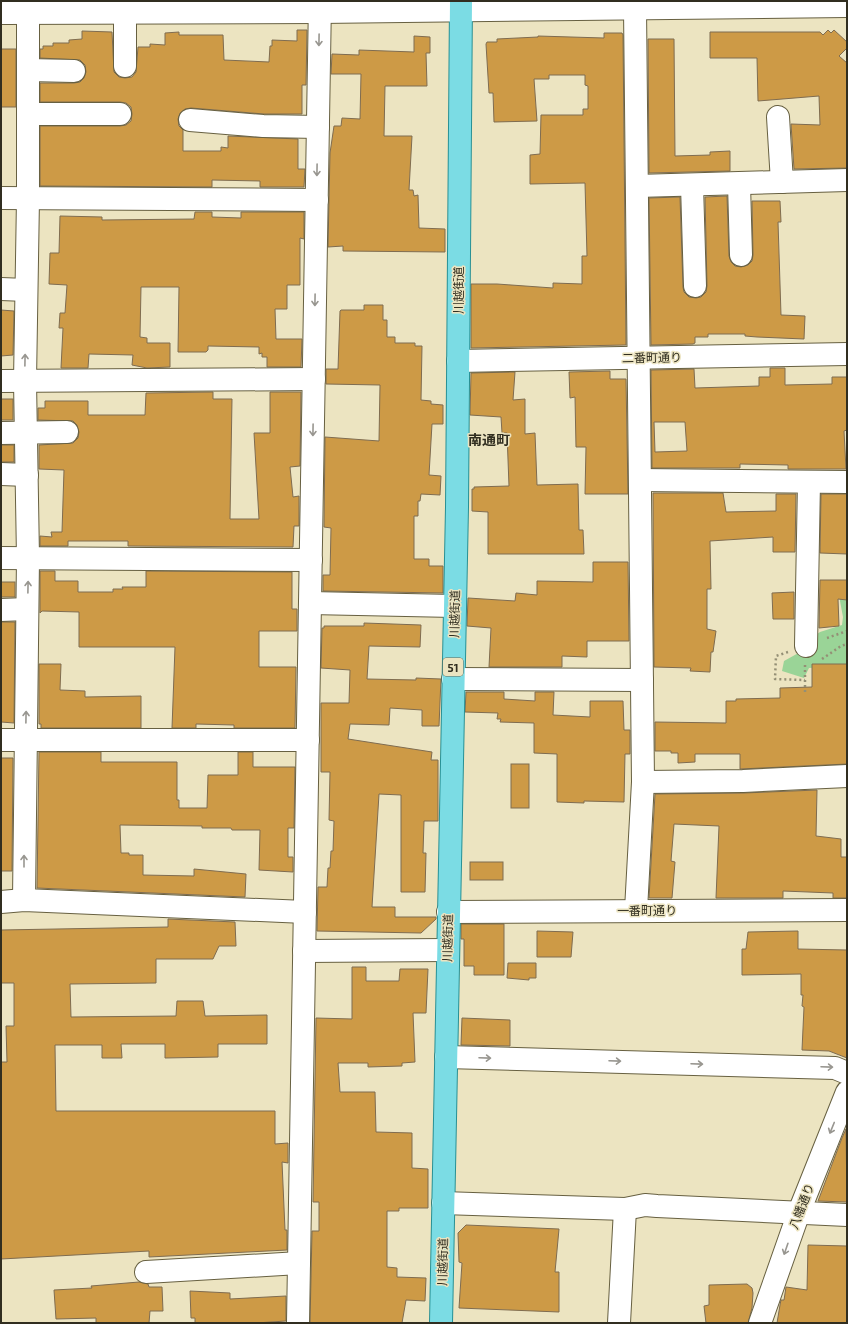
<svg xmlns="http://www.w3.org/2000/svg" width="848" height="1324" font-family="'Exo 2','Noto Sans JP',sans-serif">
  <rect width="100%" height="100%" fill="#ece4c1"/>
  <path fill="#9ad497" d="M 847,581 L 847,713 L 834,692 L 825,667 L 809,668 L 804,678 L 782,671 L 784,661 L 802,651 L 809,640 L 820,632 L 842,625 L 843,617 L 840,601 L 841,583 Z"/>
  <g fill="#cd9a46" stroke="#7f6c50" fill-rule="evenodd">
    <path d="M 297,30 L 307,30 L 306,85 L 302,85 L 302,114 L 264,114 L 191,108 L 185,109 L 180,113 L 178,119 L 179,126 L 183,130 L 183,151 L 221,151 L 221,147 L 228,148 L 228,136 L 298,139 L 298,169 L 305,169 L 304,187 L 260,187 L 260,181 L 212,180 L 212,187 L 40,186 L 40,126 L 120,126 L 126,125 L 131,121 L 132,114 L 131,107 L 126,103 L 120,102 L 40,102 L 40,83 L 74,83 L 80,82 L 84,78 L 86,72 L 85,65 L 80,60 L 40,58 L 40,49 L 43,49 L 43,46 L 53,46 L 53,43 L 69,43 L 69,40 L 82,39 L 82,31 L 112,32 L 114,72 L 119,77 L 125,78 L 132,77 L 136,72 L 138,47 L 150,47 L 150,44 L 165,45 L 165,33 L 179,32 L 179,35 L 223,35 L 224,60 L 269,62 L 270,46 L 272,46 L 272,40 L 297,41 Z"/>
    <path d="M 828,30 L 831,33 L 834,30 L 847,42 L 847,48 L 839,56 L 847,63 L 847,168 L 794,169 L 791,124 L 820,125 L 819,96 L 758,101 L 757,58 L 710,58 L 710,32 L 820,32 L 823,35 Z"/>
    <path d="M 604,33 L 622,33 L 623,35 L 626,345 L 471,348 L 471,284 L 497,284 L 553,288 L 553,283 L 582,284 L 582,256 L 587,256 L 585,183 L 530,184 L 530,155 L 540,154 L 541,115 L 583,115 L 583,109 L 588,109 L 588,86 L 585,85 L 585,75 L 549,75 L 549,79 L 534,79 L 537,121 L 494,122 L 493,93 L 489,93 L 486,44 L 487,42 L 497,42 L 497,39 L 538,37 L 538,36 L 604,38 Z"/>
    <path d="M 414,36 L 430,37 L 430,53 L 426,53 L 427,86 L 385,86 L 384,136 L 412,136 L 409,190 L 413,190 L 414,196 L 418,195 L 419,228 L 445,229 L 445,252 L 343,251 L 343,246 L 328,247 L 330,153 L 334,126 L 341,126 L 342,118 L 360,119 L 361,74 L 331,74 L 332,54 L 359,55 L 359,50 L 414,52 Z"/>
    <path d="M 648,39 L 674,39 L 675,156 L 710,155 L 710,152 L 730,151 L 730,171 L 649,173 Z"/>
    <rect x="1" y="49" width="15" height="58"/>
    <path d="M 727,196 L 729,256 L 731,262 L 735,266 L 741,267 L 748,265 L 752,261 L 753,255 L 752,201 L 780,201 L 781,222 L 778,222 L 781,315 L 805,316 L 804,339 L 757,337 L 745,336 L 745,334 L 708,334 L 708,337 L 695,337 L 695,343 L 693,344 L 651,345 L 649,198 L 680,197 L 683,287 L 684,292 L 689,297 L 696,298 L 701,297 L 706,292 L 707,286 L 705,197 Z"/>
    <path d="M 195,212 L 212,212 L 212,217 L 241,218 L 241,212 L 304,212 L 304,239 L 300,238 L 300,285 L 287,285 L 287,309 L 275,309 L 276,339 L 302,339 L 301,367 L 267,367 L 267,357 L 262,357 L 262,353 L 259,354 L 259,347 L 208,346 L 208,350 L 206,352 L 178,352 L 179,287 L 141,287 L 140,337 L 147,338 L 147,343 L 170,343 L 170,367 L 147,368 L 132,365 L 133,355 L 89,354 L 88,368 L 61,368 L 63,328 L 59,328 L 60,313 L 65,313 L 67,285 L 49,284 L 50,253 L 59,253 L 60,216 L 102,217 L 102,220 L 194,219 Z"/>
    <path d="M 364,305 L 383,305 L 383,320 L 387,320 L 387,337 L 395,337 L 395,343 L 415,343 L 415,346 L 422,346 L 421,400 L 431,401 L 431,404 L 443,405 L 443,424 L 432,424 L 429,475 L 441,476 L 440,495 L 421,494 L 420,501 L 418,501 L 418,516 L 414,516 L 414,559 L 429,559 L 429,566 L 443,566 L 443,593 L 323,591 L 323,575 L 330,575 L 331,528 L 324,527 L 325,437 L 379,441 L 380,385 L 326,384 L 326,369 L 338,369 L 340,311 L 341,310 L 364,310 Z"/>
    <path d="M 1,310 L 14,311 L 13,355 L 1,356 Z"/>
    <path d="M 770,368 L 785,368 L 785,385 L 832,384 L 832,377 L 847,377 L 847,430 L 844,431 L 846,469 L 788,469 L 788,465 L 740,464 L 740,468 L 652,468 L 651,370 L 694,369 L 695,388 L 759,386 L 759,377 L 770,377 ZM 654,422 L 685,422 L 687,451 L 655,452 Z"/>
    <path d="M 610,371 L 610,379 L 626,379 L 628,494 L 585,494 L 586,447 L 576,447 L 575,397 L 570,398 L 569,372 Z"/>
    <path d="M 515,372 L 513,400 L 525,399 L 525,434 L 535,433 L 537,485 L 578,484 L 579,530 L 583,530 L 584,554 L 488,554 L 488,512 L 472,511 L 472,489 L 474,489 L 474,487 L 509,486 L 507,433 L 502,433 L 501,417 L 470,415 L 471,373 Z"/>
    <path d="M 213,392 L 213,399 L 232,399 L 230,519 L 259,519 L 254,433 L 270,433 L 270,392 L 301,392 L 300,466 L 290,467 L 293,497 L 299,496 L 299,526 L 294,526 L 293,547 L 128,546 L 128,541 L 68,541 L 68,546 L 40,546 L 40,536 L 52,537 L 51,532 L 62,532 L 64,470 L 39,469 L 39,445 L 73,443 L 78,438 L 79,432 L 77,425 L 73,421 L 38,420 L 38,408 L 45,408 L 45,401 L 88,401 L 88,415 L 145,415 L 146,393 Z"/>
    <rect x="1" y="399" width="12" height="21"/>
    <rect x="1" y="445" width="13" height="17"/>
    <path d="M 653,493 L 723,493 L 726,512 L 776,511 L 776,494 L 796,494 L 795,552 L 773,552 L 773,537 L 710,541 L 711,589 L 707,589 L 707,629 L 716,631 L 713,652 L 711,652 L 710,672 L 690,671 L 691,668 L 654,667 Z"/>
    <path d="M 821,494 L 847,494 L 847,554 L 820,553 Z"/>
    <path d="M 593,562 L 628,562 L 629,641 L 587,641 L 587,657 L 562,656 L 562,667 L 489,667 L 491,628 L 467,626 L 468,598 L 515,601 L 516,593 L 537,595 L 537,581 L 593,582 Z"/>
    <path d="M 40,571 L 55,571 L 55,581 L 78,581 L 78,592 L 113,592 L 113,589 L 123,589 L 122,587 L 146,587 L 146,571 L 292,572 L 292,609 L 297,609 L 297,631 L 259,631 L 259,667 L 296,667 L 295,728 L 234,728 L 234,725 L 196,724 L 196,728 L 172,728 L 175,647 L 79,647 L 79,612 L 42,611 L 40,613 Z"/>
    <path d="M 820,580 L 847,580 L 847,600 L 838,599 L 839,626 L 819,628 Z"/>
    <rect x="1" y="582" width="14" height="15"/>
    <path d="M 794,592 L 794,619 L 773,619 L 772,593 Z"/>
    <path d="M 1,622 L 15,622 L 14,723 L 1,722 Z"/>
    <path d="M 364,623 L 421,625 L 420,647 L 369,646 L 367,679 L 416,680 L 416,678 L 441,679 L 439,726 L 422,726 L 422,710 L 390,708 L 389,725 L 350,724 L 348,739 L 432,752 L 431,760 L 438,760 L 438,821 L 424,821 L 423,853 L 426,853 L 425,892 L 401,892 L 401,795 L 379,794 L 372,907 L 395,907 L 395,917 L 436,917 L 436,919 L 421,933 L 317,931 L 318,887 L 327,887 L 328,868 L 330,868 L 331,851 L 333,851 L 334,821 L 329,820 L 330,772 L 321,772 L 321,703 L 349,703 L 350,670 L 321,668 L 322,628 L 324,628 L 324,626 L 364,626 Z"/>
    <path d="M 39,664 L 61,664 L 60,690 L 85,691 L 85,697 L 141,696 L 141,728 L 41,728 L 41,724 L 39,724 Z"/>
    <path d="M 812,664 L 847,664 L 847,764 L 740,769 L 740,754 L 695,754 L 695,762 L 678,763 L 678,753 L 671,753 L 671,751 L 655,751 L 655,722 L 726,723 L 726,701 L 736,701 L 736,699 L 780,698 L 780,688 L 812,687 Z"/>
    <path d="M 466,692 L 504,692 L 504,699 L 535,701 L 535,692 L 554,692 L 553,715 L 590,717 L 590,701 L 623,701 L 624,730 L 630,730 L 630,754 L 625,754 L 624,802 L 584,801 L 584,803 L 557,802 L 557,754 L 534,753 L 534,723 L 500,722 L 501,719 L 497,719 L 498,713 L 465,712 Z"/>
    <path d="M 39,752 L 101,752 L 101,762 L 177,762 L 177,800 L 179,800 L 179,808 L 207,808 L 208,775 L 238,775 L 238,752 L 253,752 L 253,767 L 295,767 L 294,828 L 288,828 L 288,857 L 293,857 L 293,872 L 259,870 L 260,830 L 232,830 L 231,828 L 202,828 L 202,826 L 120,825 L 121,853 L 129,853 L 129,855 L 143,855 L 143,875 L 194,876 L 194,869 L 246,874 L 245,897 L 37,888 Z"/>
    <path d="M 1,758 L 13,758 L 12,871 L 1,871 Z"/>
    <rect x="511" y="764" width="18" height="44"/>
    <path d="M 817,790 L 816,836 L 841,839 L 841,857 L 847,857 L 847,898 L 833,898 L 833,893 L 783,891 L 783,898 L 716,898 L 719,826 L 674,824 L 671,861 L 675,862 L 672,898 L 649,898 L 655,794 L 744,793 Z"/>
    <rect x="470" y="862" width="33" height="18"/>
    <path d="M 168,919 L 235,922 L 236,946 L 219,946 L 213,959 L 156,959 L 156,983 L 70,984 L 71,1017 L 176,1016 L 177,1001 L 203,1001 L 205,1016 L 267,1015 L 267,1044 L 218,1044 L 218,1057 L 165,1058 L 165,1044 L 121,1044 L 122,1058 L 102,1058 L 102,1045 L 55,1045 L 56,1111 L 275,1111 L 275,1144 L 288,1143 L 288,1163 L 282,1162 L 285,1230 L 287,1230 L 287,1250 L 149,1257 L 149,1251 L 1,1259 L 1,1062 L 7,1062 L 6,1026 L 14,1026 L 14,983 L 1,983 L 1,930 L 168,927 Z"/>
    <path d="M 461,924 L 504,924 L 504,975 L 474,975 L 474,966 L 464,966 L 464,939 L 461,939 Z"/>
    <path d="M 537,931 L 573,932 L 571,957 L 537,957 Z"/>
    <path d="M 798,931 L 798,949 L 847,950 L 847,1058 L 829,1051 L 802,1050 L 804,1007 L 802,1006 L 803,995 L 801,995 L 801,974 L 742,975 L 742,949 L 746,949 L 748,932 Z"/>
    <path d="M 508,963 L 536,963 L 536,978 L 529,978 L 529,980 L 507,978 Z"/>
    <path d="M 352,967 L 366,967 L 366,981 L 399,981 L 400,969 L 428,969 L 426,1013 L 413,1013 L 415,1062 L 402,1063 L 402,1066 L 368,1067 L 368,1063 L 338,1063 L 340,1092 L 375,1092 L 376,1132 L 412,1133 L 412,1168 L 428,1169 L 428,1208 L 399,1208 L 399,1211 L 387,1211 L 387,1267 L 397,1268 L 397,1277 L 426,1278 L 425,1301 L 406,1300 L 402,1323 L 310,1323 L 312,1231 L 319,1231 L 319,1202 L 313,1202 L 316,1018 L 352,1019 Z"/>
    <path d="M 462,1018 L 510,1020 L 510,1046 L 461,1045 Z"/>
    <path d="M 846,1129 L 847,1202 L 818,1201 L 842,1138 Z"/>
    <path d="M 466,1225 L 559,1229 L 555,1272 L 559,1272 L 559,1312 L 459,1308 L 462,1263 L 459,1262 L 458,1233 Z"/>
    <path d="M 808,1245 L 847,1246 L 847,1323 L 777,1323 L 780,1305 L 781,1300 L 784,1300 L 786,1287 L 807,1290 Z"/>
    <path d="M 139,1282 L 148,1284 L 149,1287 L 162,1287 L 163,1311 L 150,1311 L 149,1323 L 96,1323 L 96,1318 L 56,1319 L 54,1290 L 92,1288 L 91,1286 Z"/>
    <path d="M 747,1284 L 752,1288 L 753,1293 L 752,1308 L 748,1323 L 706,1323 L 704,1306 L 709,1305 L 709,1285 Z"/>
    <path d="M 190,1291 L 230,1293 L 230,1299 L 286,1296 L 286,1321 L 256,1323 L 195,1323 L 195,1318 L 191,1318 Z"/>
  </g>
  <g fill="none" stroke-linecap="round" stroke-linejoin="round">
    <g stroke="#676041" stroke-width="24">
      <g id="minor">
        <path d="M 635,8 L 643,782 L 636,910"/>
        <path d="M 1,13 L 320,12 L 847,6"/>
        <path d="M 125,66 L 125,13"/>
        <path d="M 28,70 L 74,71"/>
        <path d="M 28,114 L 120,114"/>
        <path d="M 778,117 L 782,182"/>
        <path d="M 190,120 L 263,126 L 318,127"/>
        <path d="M 739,184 L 741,255"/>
        <path d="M 692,185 L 695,286"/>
        <path d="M 637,186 L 847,180"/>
        <path d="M 1,198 L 317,200"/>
        <path d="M 1,289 L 26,290"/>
        <path d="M 458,361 L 847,354"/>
        <path d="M 1,381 L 314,379"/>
        <path d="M 1,433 L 67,432"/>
        <path d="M 1,474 L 27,475"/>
        <path d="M 640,480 L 847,482"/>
        <path d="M 1,558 L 311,560"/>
        <path d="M 310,603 L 454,606"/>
        <path d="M 1,610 L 27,609"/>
        <path d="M 806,646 L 809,482"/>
        <path d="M 453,679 L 642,680"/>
        <path d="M 1,740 L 308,740"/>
        <path d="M 643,782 L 743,781 L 847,776"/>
        <path d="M 24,900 L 28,558 L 25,381 L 28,198 L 28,1"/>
        <path d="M 1,902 L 24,900 L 305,912"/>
        <path d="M 448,912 L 847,910"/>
        <path d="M 304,951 L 447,950"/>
        <path d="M 446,1057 L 835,1068 L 847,1073"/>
        <path d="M 443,1203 L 625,1209 L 645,1205 L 657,1206 L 847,1215"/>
        <path d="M 146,1272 L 299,1263"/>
        <path d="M 298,1323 L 320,1"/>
        <path d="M 619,1323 L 625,1209"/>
        <path d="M 760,1323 L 799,1212 L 847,1092"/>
      </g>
    </g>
    <g stroke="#289094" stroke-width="24">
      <path id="major" d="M 441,1323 L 457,507 L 461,1"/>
    </g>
    <g stroke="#948f75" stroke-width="2.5" stroke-dasharray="2 3" stroke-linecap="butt">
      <path d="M 827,638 L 847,631"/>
      <path d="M 788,652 L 776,656 L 775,679 L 805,680"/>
      <path d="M 822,659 L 841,646 L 847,644"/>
      <path d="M 805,665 L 805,695"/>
    </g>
    <use href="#minor" stroke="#fff" stroke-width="22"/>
    <use href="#major" stroke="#7bdce4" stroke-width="22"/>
  </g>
  <defs><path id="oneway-shaft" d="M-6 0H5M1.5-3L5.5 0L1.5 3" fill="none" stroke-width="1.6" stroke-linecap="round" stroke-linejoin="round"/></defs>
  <g stroke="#989690">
    <use href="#oneway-shaft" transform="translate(319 40) rotate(91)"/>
    <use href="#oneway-shaft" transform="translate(317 170) rotate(91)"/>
    <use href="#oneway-shaft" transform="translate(315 300) rotate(91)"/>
    <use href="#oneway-shaft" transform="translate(25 360) rotate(-89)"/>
    <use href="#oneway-shaft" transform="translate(313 430) rotate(91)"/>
    <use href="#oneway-shaft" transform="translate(28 587) rotate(-89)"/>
    <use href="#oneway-shaft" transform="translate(26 717) rotate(-89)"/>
    <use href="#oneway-shaft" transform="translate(24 861) rotate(-90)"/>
    <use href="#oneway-shaft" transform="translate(485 1058) rotate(2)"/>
    <use href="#oneway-shaft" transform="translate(615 1061) rotate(2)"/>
    <use href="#oneway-shaft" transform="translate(697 1064) rotate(2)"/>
    <use href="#oneway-shaft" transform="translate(827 1067) rotate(2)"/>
    <use href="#oneway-shaft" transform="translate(832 1128) rotate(112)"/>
    <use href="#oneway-shaft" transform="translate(786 1249) rotate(109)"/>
  </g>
  <g text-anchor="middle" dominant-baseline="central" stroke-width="3" stroke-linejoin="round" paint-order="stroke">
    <rect fill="#ece4c1" stroke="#696550" stroke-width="1" x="443" y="658" width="20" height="18" rx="3"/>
    <g font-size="11" font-weight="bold" fill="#312e20">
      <text x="453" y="667">51</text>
    </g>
    <g font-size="12" fill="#312e20" stroke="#ece4c1">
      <text transform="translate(458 290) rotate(-90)">川越街道</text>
      <text transform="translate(652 357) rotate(-1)">二番町通り</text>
      <text transform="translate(454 614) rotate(-89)">川越街道</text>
      <text x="647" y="910">一番町通り</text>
      <text transform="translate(447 938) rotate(-89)">川越街道</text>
      <text transform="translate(801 1206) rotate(-69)">八幡通り</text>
      <text transform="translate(442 1262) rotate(-89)">川越街道</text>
    </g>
    <g font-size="14" font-weight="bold" fill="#312e20" stroke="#ece4c1">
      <text x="489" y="439">南通町</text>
    </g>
  </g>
  <rect width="848" height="1324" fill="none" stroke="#312e20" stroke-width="4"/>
</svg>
